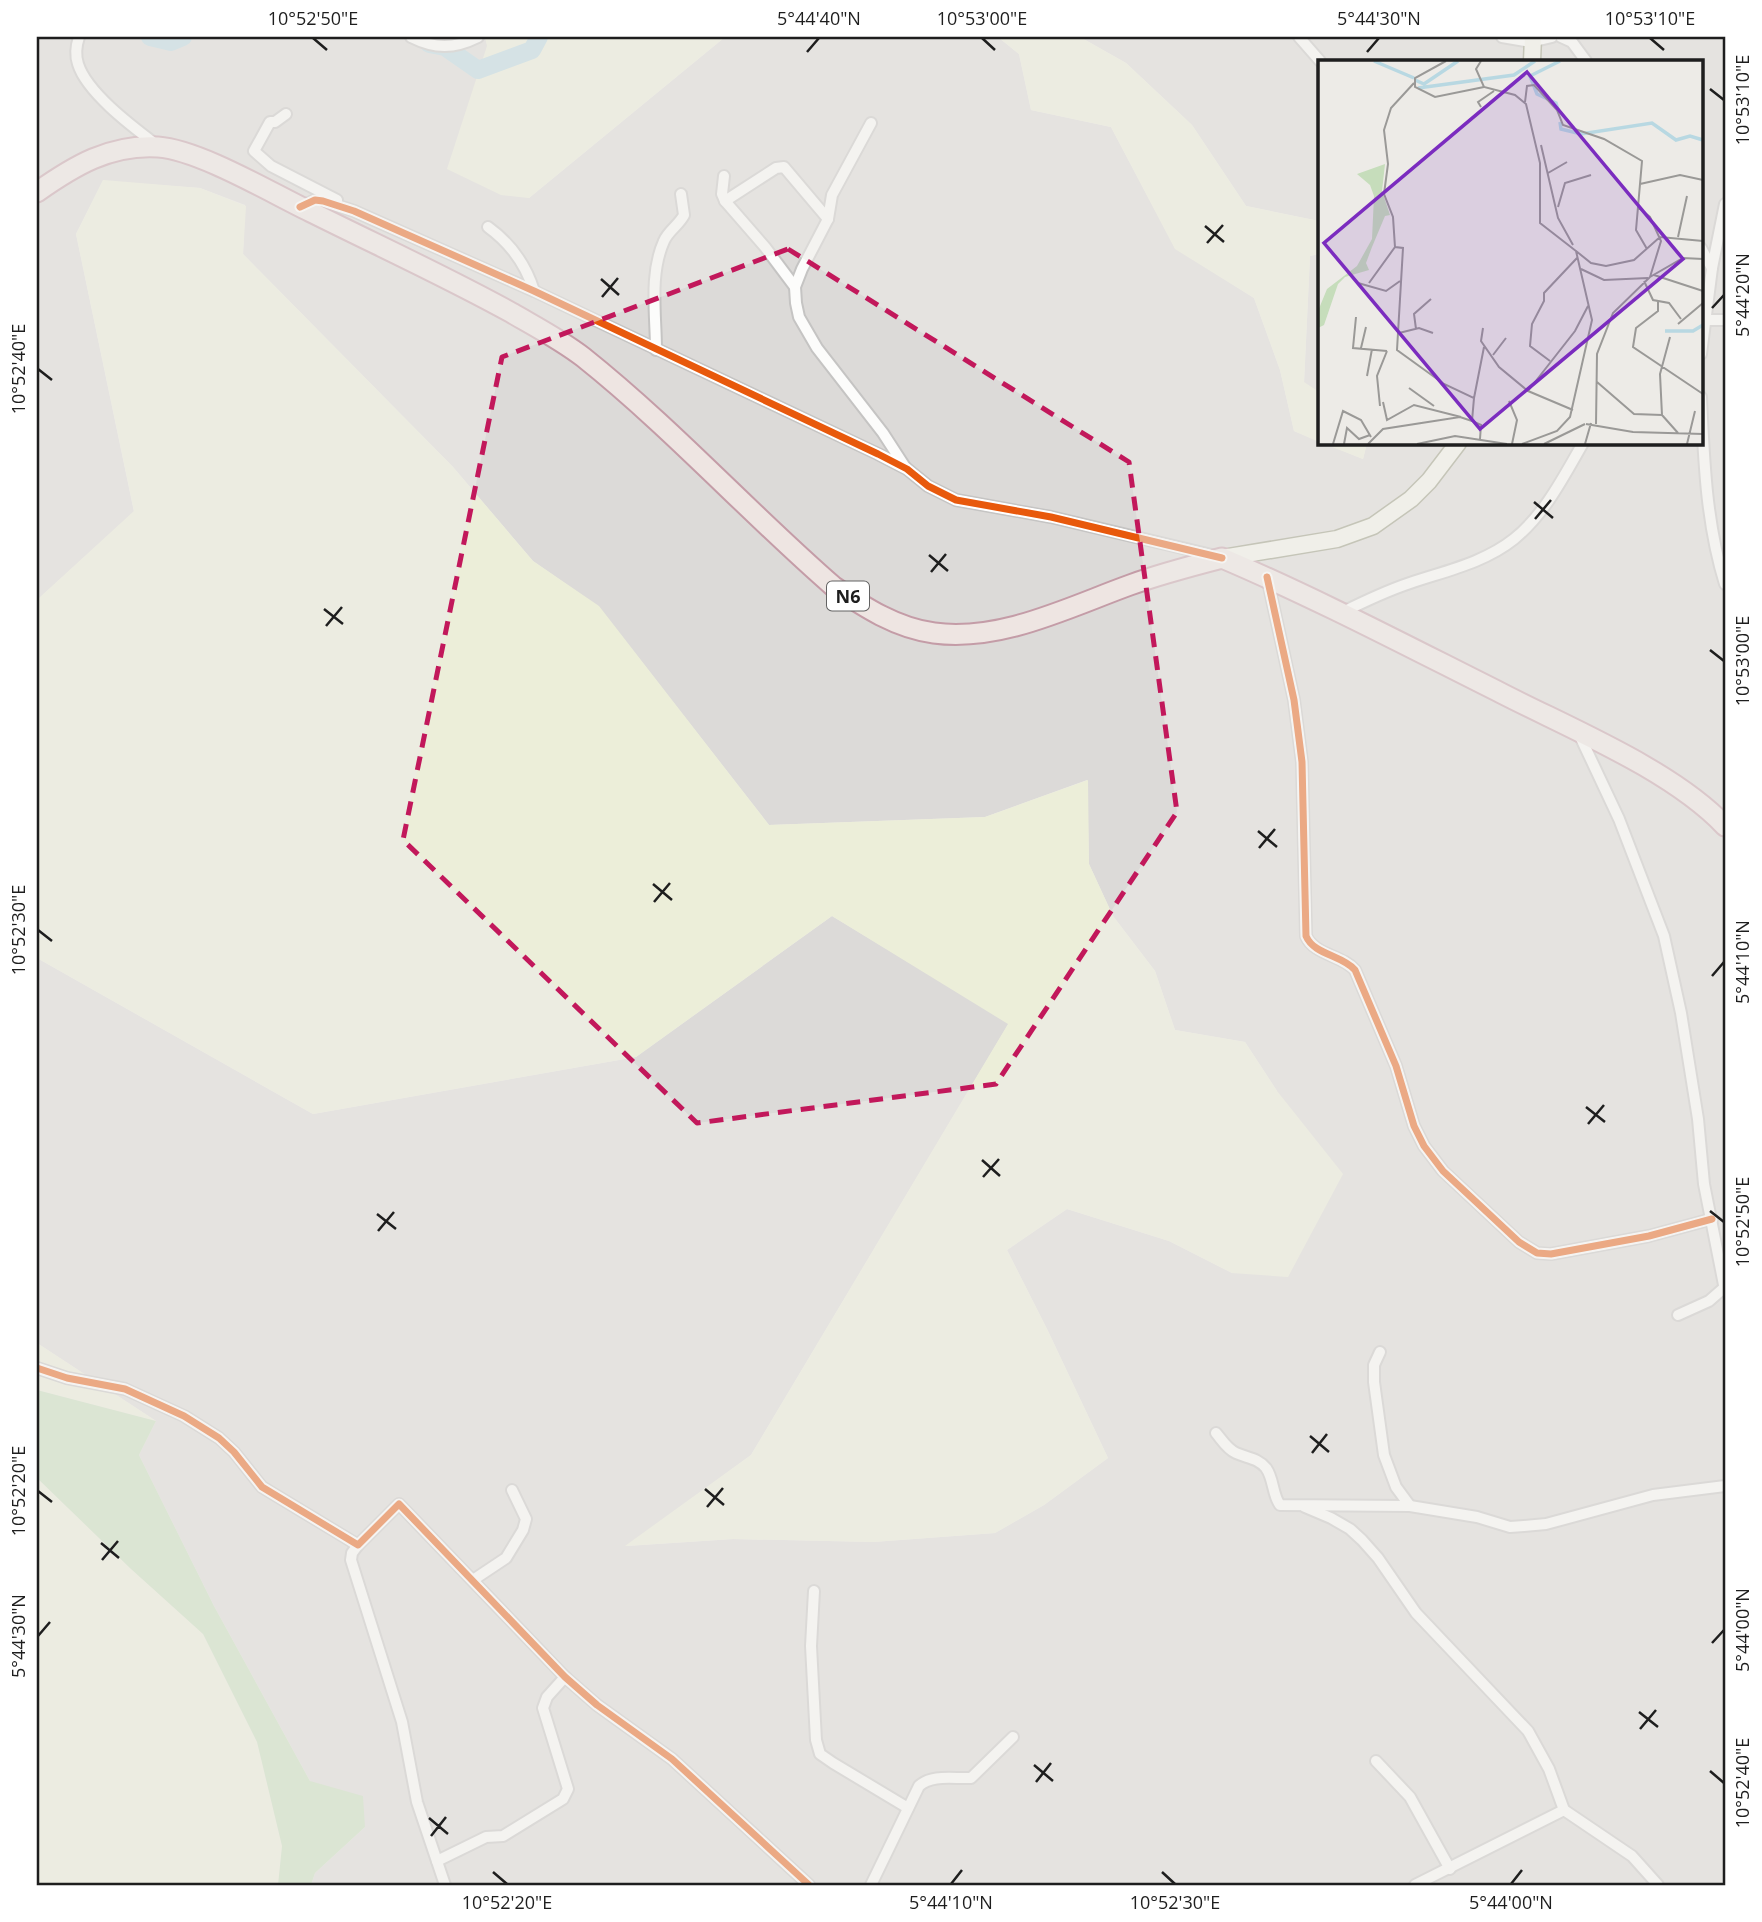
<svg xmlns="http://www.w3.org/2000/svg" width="1762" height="1922" font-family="'Open Sans',sans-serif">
  <rect width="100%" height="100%" fill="#edebe7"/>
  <g fill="#dcdad8">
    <path d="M 37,37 L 485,37 L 529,198 L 725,37 L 998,37 L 1019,54 L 1031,110 L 1111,127 L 1175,248 L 1254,298 L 1280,370 L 1294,431 L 1363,459 L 1367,443 L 1701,443 L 1701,61 L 1319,61 L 1319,221 L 1246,206 L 1192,125 L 1126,63 L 1080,37 L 1725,37 L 1725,1885 L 311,1885 L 315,1873 L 365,1827 L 310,1781 L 214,1606 L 139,1455 L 156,1421 L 37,1343 L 37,958 L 313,1114 L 636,1057 L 832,916 L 1009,1023 L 751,1455 L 627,1546 L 733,1539 L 873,1542 L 995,1533 L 1044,1505 L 1108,1458 L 1048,1331 L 1007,1250 L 1067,1209 L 1169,1241 L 1232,1273 L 1277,1091 L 1245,1042 L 1175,1030 L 1155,971 L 1113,916 L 1089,864 L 1087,780 L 985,817 L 769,825 L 599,607 L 533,561 L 453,467 L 243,254 L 245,205 L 200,188 L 103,181 L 76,234 L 134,512 L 37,600 Z"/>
    <path d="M 1319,254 L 1319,392 L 1304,383 L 1310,256 Z"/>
  </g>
  <g fill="#eceed9">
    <path d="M 485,37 L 725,37 L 529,198 L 501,195 L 447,169 L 487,46 Z"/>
    <path d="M 998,37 L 1080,37 L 1126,63 L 1192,125 L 1246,206 L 1319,221 L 1319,254 L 1310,256 L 1304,382 L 1319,392 L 1319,442 L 1294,431 L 1280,370 L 1254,298 L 1175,249 L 1111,127 L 1031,110 L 1019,54 Z"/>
    <path d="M 103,180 L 200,188 L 246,206 L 243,254 L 453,467 L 533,561 L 599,606 L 769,825 L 985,817 L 1088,780 L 1089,864 L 1113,916 L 1155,971 L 1175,1030 L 1245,1042 L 1277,1091 L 1343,1174 L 1288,1277 L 1232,1273 L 1169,1241 L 1067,1209 L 1007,1250 L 1048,1331 L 1108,1458 L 1044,1505 L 995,1533 L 873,1542 L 733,1539 L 625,1546 L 751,1455 L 1008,1024 L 832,916 L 636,1057 L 313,1114 L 37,958 L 37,600 L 134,511 L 76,234 Z"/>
    <path d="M 1322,443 L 1367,443 L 1363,459 Z"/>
    <path d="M 37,1343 L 156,1421 L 37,1390 Z"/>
    <path d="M 37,1478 L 131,1569 L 203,1634 L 257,1742 L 282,1846 L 278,1885 L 37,1885 Z"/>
  </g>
  <path fill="#c6ddbb" d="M 37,1390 L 156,1421 L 139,1455 L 214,1606 L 310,1781 L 363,1796 L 365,1827 L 315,1873 L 311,1885 L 278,1885 L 282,1846 L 257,1742 L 203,1634 L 131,1569 L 37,1478 Z"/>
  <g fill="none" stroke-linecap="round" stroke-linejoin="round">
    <g stroke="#b8d8e2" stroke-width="18">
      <path d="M 150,37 L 171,42 L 183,37"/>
      <path d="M 429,44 L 445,47 L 478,70 L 532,50 L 539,37"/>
    </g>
    <g stroke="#c5c4c3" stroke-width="14">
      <g id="minor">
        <path d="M 79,37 C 76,46 75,55 78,64 C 87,93 133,127 158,146"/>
        <path d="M 411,37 C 435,49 454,49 478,37"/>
        <path d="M 1299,37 L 1320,61"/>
        <path d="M 1502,37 L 1531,42 L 1552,37"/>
        <path d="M 1561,37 L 1572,42 L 1586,61"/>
        <path d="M 286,114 L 275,122 L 270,122 L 254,151 L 271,166 L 337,200"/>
        <path d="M 871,123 L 832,195 L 828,219 L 802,269 L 795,287 L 796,303 L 799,317 L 817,348 L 883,433 L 905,467"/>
        <path d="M 724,176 L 722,194 L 725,201 L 765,247 L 795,287"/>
        <path d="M 725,201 L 776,168 L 784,167 L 828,219"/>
        <path d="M 300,207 L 315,200 L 323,201 L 354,211 L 534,291 L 878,454 L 907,469 L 928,486 L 956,500 L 1051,517 L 1216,556"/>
        <path d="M 488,227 C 510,243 526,265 534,291"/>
        <path d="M 1701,248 L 1712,268"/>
        <path d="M 1704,320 L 1725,320"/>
        <path d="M 656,350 C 656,315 649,274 664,241 C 668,231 679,225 684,215 L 681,194"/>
        <path d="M 1701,354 L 1712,268 L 1725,204"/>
        <path d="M 1701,397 C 1704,461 1706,523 1725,584"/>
        <path d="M 1267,577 L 1294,700 L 1302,762 L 1306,936 C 1314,955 1342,955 1355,970 L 1396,1066 L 1414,1126 L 1424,1146 L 1443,1171 L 1519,1242 L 1537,1253 L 1551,1254 L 1649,1236 L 1712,1219"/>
        <path d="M 1341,613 C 1363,602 1386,591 1410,583 C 1445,571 1484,563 1514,539 C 1545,514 1564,476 1583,443"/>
        <path d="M 1579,734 L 1619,819 L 1664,936 L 1681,1013 L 1698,1119 L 1704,1184 L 1725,1290"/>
        <path d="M 1678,1315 L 1709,1301 L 1725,1287"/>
        <path d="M 1380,1352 L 1374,1365 L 1374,1382 L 1384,1455 L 1396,1487 L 1410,1506"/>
        <path d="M 37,1368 L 67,1378 L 125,1389 L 184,1416 L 219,1438 L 234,1452 L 262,1487 L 358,1545 L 399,1504 L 565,1677 L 597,1705 L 672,1759 L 809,1885"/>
        <path d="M 1216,1433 C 1222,1440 1227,1449 1236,1453 C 1247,1458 1258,1458 1266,1468 C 1274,1479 1272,1494 1280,1505 L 1410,1506 L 1477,1517 L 1510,1527 L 1524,1526 L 1546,1524 L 1653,1495 L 1725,1486"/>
        <path d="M 1305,1507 L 1331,1518 L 1350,1529 L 1362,1540 L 1378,1558 L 1416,1613 L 1528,1731 L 1549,1769 L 1564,1810"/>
        <path d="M 358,1545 L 352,1553 L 351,1560 L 402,1722 L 417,1802 L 445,1885"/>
        <path d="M 473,1580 L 506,1558 L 523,1530 L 526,1519 L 512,1490"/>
        <path d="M 814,1591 L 811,1646 L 816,1740 L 820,1754 L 833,1763 L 908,1808"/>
        <path d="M 1376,1761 L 1410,1797 L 1450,1869"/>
        <path d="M 437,1861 L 486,1837 L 503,1836 L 563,1799 L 568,1789 L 543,1708 L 547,1697 L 565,1677"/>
        <path d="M 871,1885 L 919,1786 C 932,1774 954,1779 971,1778 L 1013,1737"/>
        <path d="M 1415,1885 L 1564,1810 L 1632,1856 L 1658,1885"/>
      </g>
    </g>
    <g stroke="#95977e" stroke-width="19">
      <g id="secondary">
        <path d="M 1532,61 L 1533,37"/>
        <path d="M 1222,558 L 1337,539 L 1373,526 L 1411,499 L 1429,481 L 1458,443"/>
      </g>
    </g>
    <g stroke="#c49ca7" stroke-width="23">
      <path id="trunk" d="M 37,192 C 74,166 110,144 158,147 C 200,150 273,194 313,213 C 379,246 447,277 512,313 C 536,327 561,340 583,357 C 672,428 748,512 833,586 C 864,607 896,628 934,633 C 1001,642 1069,607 1130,585 C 1160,574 1191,566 1222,558 C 1318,599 1409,647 1501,693 C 1571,729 1672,770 1725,826"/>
    </g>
    <use href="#minor" stroke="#fcfcfb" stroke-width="10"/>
    <use href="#secondary" stroke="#f3f4ea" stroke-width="16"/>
    <use href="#trunk" stroke="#eee5e2" stroke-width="19"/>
    <g stroke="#fff" stroke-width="11">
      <g id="cycleway">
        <path d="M 300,207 L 315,200 L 323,201 L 354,211 L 534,291 L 878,454 L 907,469 L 928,486 L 956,500 L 1051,517 L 1222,558"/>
        <path d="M 1267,577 L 1294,700 L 1302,762 L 1306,936 C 1314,955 1342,955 1355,970 L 1396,1066 L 1414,1126 L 1424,1146 L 1443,1171 L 1519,1242 L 1537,1253 L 1551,1254 L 1649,1236 L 1712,1219"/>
        <path d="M 37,1368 L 67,1378 L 125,1389 L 184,1416 L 219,1438 L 234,1452 L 262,1487 L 358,1545 L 399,1504 L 565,1677 L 597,1705 L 672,1759 L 809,1885"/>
      </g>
    </g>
    <use href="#cycleway" stroke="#e8590c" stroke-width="7"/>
  </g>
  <path d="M0 0H1762V1922H0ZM 788,249 L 1129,462 L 1177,812 L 996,1084 L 697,1123 L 403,840 L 502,357 Z" fill="#edebe7" fill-opacity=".55" fill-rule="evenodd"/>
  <path fill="none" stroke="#c2185b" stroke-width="5" stroke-dasharray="14 9" stroke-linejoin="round" d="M 788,249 L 1129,462 L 1177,812 L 996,1084 L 697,1123 L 403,840 L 502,357 Z"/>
  <path fill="none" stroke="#1e1e1e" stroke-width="2.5" d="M 313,38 L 327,50M 982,38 L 995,50M 1650,38 L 1664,50M 807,52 L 819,38M 1367,52 L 1379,38M 1710,89 L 1724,100M 1205,226 L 1224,242M 1207,243 L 1223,225M 601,279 L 619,295M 602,297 L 618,278M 1712,308 L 1724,295M 38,369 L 52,380M 1534,502 L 1553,518M 1535,519 L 1551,500M 929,555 L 948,571M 931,572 L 946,554M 324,609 L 343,624M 326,626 L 342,607M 1710,650 L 1724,661M 1258,831 L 1277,847M 1259,848 L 1275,829M 653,884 L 672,900M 654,902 L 670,883M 38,930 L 52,941M 1712,976 L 1724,962M 1586,1107 L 1605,1122M 1588,1124 L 1604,1105M 982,1160 L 1000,1176M 983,1177 L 999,1159M 1710,1211 L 1724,1222M 377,1214 L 396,1229M 378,1231 L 394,1212M 1310,1436 L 1329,1452M 1312,1453 L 1327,1434M 705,1489 L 724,1505M 38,1491 L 52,1502M 707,1507 L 723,1488M 101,1543 L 119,1558M 102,1560 L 118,1541M 38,1636 L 50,1622M 1712,1643 L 1724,1630M 1639,1712 L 1658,1727M 1640,1729 L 1656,1710M 1034,1765 L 1053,1781M 1710,1771 L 1724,1783M 1036,1782 L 1051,1763M 429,1818 L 448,1834M 431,1836 L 446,1817M 493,1872 L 507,1884M 1162,1872 L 1175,1884M 951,1884 L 962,1870M 1511,1884 L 1522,1870"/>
  <g text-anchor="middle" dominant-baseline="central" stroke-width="5" stroke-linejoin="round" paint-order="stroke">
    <rect fill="#fff" stroke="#626262" stroke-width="2" x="827" y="581.5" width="42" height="29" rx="5"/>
    <g font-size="18" font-weight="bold" fill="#1e1e1e">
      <text x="848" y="596">N6</text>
    </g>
  </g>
  <g transform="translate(1318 60)">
    <rect width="385" height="385" fill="#edebe7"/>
    <path d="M 67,104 L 64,131 L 72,155 L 67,156 L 54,187 L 48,203 L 51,210 L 27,217 L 20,224 L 6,265 L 0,268 L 0,251 L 9,229 L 39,206 L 54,179 L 56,136 L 52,125 L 39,114 Z" fill="#c6ddbb"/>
    <path fill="none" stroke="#b8d8e2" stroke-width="3.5" d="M 56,1 L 96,18M 97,20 L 106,24 L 140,1M 100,28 L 196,15 L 217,1M 241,53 L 238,43 L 219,34 L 212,16 L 242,1M 242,62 L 243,69 L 263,74 L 334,63 L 358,80 L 372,76 L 385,80M 347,271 L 375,271 L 385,265"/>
    <path fill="none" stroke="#9a9997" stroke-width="2" d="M 128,1 L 97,18 L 97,27 L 117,37 L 166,27M 163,1 L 158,9 L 166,27 L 197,35 L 208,44 L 222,103 L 222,163 L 258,191 L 274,260 L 252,357 L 239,371 L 204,384M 96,23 L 73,48 L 66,70 L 70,104 L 66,134 L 75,157 L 77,187 L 85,188 L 79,290 L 126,324 L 156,338 L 154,361 L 163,365 L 162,379M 207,42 L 209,26 L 216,25 L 239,50 L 245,65 L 286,79 L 324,101 L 318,170 L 329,189M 163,47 L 160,42 L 176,31M 223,85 L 240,158 L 255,185M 230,113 L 249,102M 322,124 L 362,115 L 385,120M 240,147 L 247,123 L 273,115M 321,148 L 332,157 L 343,181 L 332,217M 360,177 L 369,136M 258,191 L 273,203 L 288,206 L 316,200 L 342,177 L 385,181M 263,209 L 286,220 L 330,218M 336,215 L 385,231M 326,221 L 335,240 L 351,243 L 363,259M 40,223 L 68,231 L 82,221M 51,223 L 77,187M 340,242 L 340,251 L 318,268 L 315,287 L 385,334M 38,257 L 35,288 L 69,291M 360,264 L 385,243M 165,268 L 163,281 L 181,307 L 210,331M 98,269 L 96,254 L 113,239M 81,273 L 101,268 L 115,273M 352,277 L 342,314 L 344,355 L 360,373M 43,288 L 48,267M 175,295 L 188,278M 232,301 L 212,286 L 214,264 L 226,241 L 226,233 L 259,198M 49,316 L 54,289M 279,322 L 316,354 L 344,355M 91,328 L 116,346M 156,338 L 166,287M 191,341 L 199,360 L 194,384M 65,342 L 69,360 L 96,345 L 143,357M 62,346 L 59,316 L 69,291M 255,350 L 210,331 L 257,271 L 270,246M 268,364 L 315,372 L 385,374M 278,364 L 279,294 L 295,253 L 332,217 L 365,198 L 385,199M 15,384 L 25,351 L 43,360 L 53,377M 26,384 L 29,368 L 41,379 L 52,375M 50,384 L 65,369 L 142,357 L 154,361M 99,384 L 137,376 L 189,384M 226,384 L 267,364M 267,384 L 273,363M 369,384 L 377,351"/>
    <path fill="#7b2cbf" fill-opacity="0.15" stroke="#7b2cbf" stroke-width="3.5" d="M 209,12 L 365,199 L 162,369 L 6,183 Z"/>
    <rect width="385" height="385" fill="none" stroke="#1e1e1e" stroke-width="3.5"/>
  </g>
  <rect width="1762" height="1922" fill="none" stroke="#ffffff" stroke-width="77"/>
  <rect x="38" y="38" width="1686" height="1846" fill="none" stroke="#1e1e1e" stroke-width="2.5"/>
  <g font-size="18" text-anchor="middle" fill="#1e1e1e">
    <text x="313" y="25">10°52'50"E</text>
    <text x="819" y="25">5°44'40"N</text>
    <text x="982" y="25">10°53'00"E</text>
    <text x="1379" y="25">5°44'30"N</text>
    <text x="1650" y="25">10°53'10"E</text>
    <text transform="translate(1743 100) rotate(-90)" y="6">10°53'10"E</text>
    <text transform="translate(1743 295) rotate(-90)" y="6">5°44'20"N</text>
    <text transform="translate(19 369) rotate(-90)" y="6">10°52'40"E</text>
    <text transform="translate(1743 661) rotate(-90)" y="6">10°53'00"E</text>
    <text transform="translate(19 930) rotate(-90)" y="6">10°52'30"E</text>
    <text transform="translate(1743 962) rotate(-90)" y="6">5°44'10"N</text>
    <text transform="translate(1743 1222) rotate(-90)" y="6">10°52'50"E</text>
    <text transform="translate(19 1491) rotate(-90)" y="6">10°52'20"E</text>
    <text transform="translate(1743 1630) rotate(-90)" y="6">5°44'00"N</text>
    <text transform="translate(19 1636) rotate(-90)" y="6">5°44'30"N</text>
    <text transform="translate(1743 1783) rotate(-90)" y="6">10°52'40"E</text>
    <text x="507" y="1909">10°52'20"E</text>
    <text x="951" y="1909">5°44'10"N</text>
    <text x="1175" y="1909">10°52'30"E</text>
    <text x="1511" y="1909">5°44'00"N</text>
  </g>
</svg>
